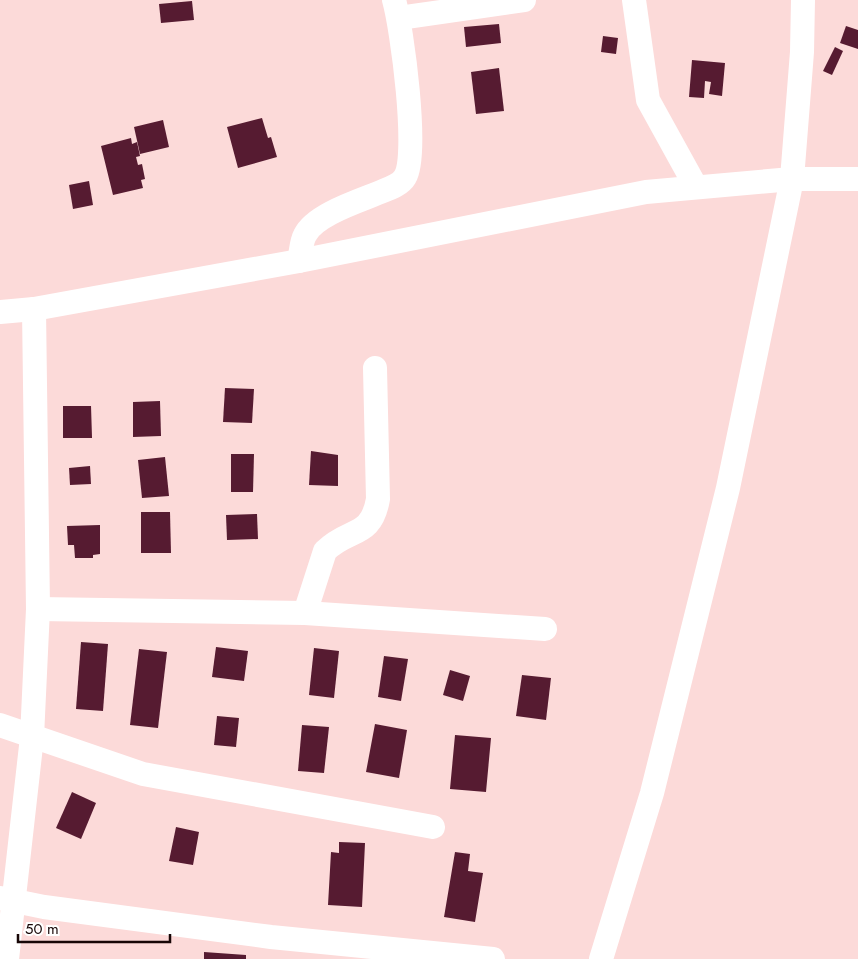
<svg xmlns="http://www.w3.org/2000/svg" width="858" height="959" font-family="Jost,sans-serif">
  <rect width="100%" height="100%" fill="#fcdad9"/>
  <g fill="#561b31">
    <path d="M 192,1 L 194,20 L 161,23 L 159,4 Z"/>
    <path d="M 499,24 L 501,43 L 466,47 L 464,27 Z"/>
    <path d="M 846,26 L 858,30 L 858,49 L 840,43 Z"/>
    <path d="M 603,36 L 618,38 L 616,54 L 601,52 Z"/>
    <path d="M 835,47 L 843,51 L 832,75 L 823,71 Z"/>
    <path d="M 692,60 L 725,63 L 722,96 L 709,94 L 711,82 L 705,81 L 704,98 L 689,97 Z"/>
    <path d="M 499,68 L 504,111 L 476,114 L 471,72 Z"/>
    <path d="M 262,118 L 268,138 L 271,137 L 277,157 L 238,168 L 227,127 Z"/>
    <path d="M 163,120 L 169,147 L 140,154 L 134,127 Z"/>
    <path d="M 131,138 L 132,144 L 137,142 L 140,156 L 136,157 L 138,165 L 142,164 L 145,179 L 141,180 L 143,188 L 113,195 L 101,146 Z"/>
    <path d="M 89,181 L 93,205 L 73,209 L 69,185 Z"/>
    <path d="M 225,388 L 254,389 L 252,423 L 223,422 Z"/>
    <path d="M 160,401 L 161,436 L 133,437 L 133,402 Z"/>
    <path d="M 63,406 L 91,406 L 92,438 L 63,438 Z"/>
    <path d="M 311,451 L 338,455 L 338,486 L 309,485 Z"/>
    <path d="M 231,454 L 254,454 L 253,492 L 231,492 Z"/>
    <path d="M 165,457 L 169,496 L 142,498 L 138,460 Z"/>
    <path d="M 90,466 L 91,484 L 70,485 L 69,468 Z"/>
    <path d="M 141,512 L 170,512 L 171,553 L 141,553 Z"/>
    <path d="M 257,514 L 258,539 L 227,540 L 226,515 Z"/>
    <path d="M 100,525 L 100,554 L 93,555 L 93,558 L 75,558 L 74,545 L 68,545 L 67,526 Z"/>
    <path d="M 81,642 L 108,644 L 103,711 L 76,709 Z"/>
    <path d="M 216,647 L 248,651 L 244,681 L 212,677 Z"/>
    <path d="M 314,648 L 339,651 L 334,698 L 309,695 Z"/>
    <path d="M 139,649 L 167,652 L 158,728 L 130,725 Z"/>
    <path d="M 384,656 L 408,659 L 401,701 L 378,697 Z"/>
    <path d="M 450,670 L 470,676 L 463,701 L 443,695 Z"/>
    <path d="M 522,675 L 551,678 L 546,720 L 516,716 Z"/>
    <path d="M 217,716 L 239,718 L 236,747 L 214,745 Z"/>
    <path d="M 375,724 L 407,730 L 399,778 L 366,772 Z"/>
    <path d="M 302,725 L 329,727 L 324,773 L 298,771 Z"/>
    <path d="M 455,735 L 491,738 L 486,792 L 450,789 Z"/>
    <path d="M 72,792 L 96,803 L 81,839 L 56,828 Z"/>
    <path d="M 176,827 L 199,832 L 193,865 L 169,861 Z"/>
    <path d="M 339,842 L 365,843 L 362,907 L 328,905 L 331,852 L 339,853 Z"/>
    <path d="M 455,852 L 470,854 L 468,871 L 483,873 L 475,922 L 444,917 Z"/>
    <path d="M 204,952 L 246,955 L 246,959 L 204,959 Z"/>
  </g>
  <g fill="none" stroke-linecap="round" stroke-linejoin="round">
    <g stroke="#fff" stroke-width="24">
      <path d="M 634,0 L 648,100 L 696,187"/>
      <path d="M 399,18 L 524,0"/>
      <path d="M 299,261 C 301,253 301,242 305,235 C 315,214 362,200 383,191 C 391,188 401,184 405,177 C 419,155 402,28 394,0"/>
      <path d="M 0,312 L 34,309 L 299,261 L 646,192 L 792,179 L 858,179"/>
      <path d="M 38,609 L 305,613 L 545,629"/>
      <path d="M 305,613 L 325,551 C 349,527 371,539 378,499 L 375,368"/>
      <path d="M 0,725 L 143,774 L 433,827"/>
      <path d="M 0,898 L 44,907 L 271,937 L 493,959"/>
      <path d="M 7,959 L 32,737 L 38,609 L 34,309"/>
      <path d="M 601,959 L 652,793 L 728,488 L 792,179 L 802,52 L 803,0"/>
    </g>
  </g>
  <path d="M18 934v8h152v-8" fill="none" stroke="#170606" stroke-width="2.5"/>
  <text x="25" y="934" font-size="15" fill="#170606" stroke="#ffffff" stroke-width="4" paint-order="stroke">50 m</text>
</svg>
